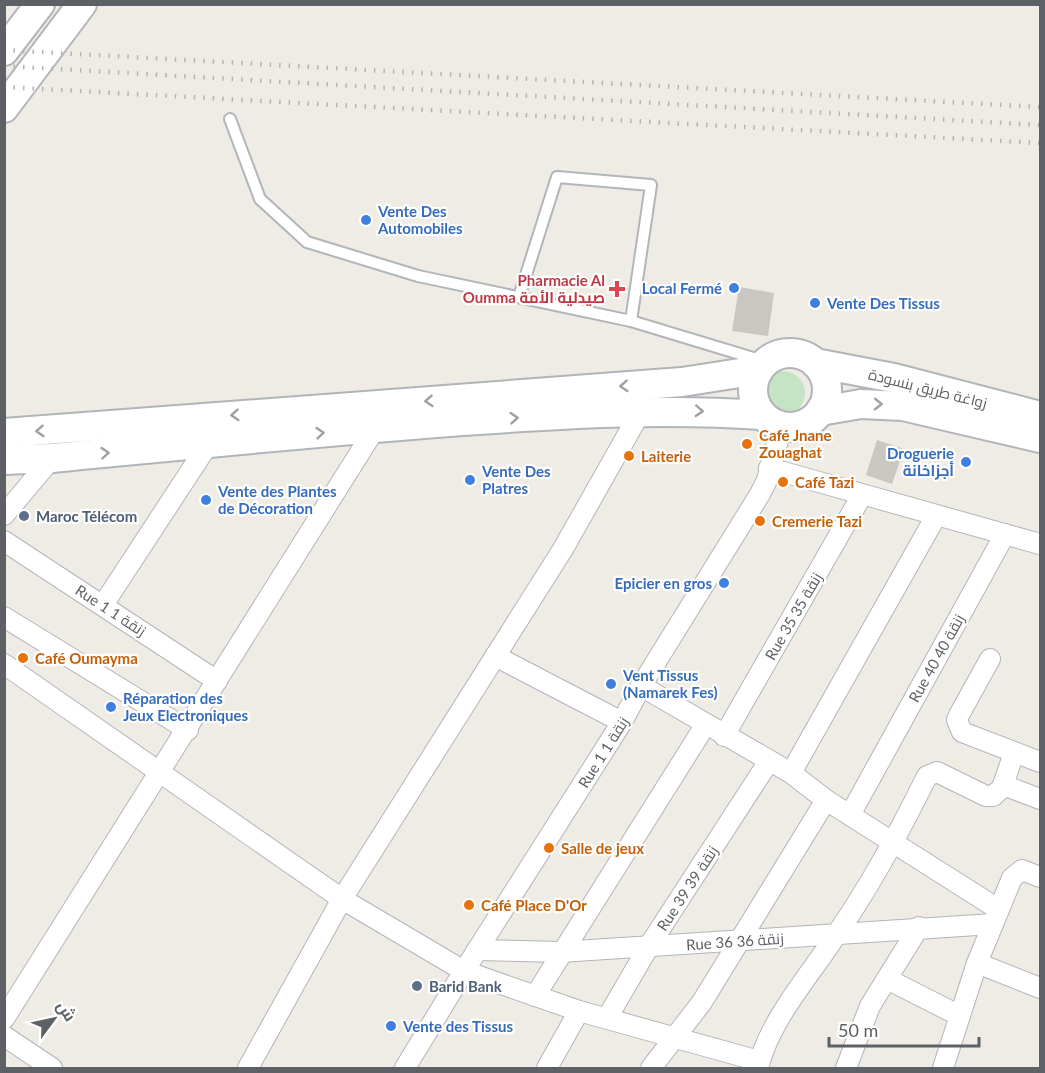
<svg xmlns="http://www.w3.org/2000/svg" width="1045" height="1073" font-family="Lato,Cairo,sans-serif">
  <rect width="100%" height="100%" fill="#eeece5"/>
  <circle fill="#c4e4c4" cx="783" cy="393" r="22"/>
  <g fill="#cac7c2">
    <path d="M 739,287 L 774,293 L 768,336 L 732,331 Z"/>
    <path d="M 877,440 L 904,449 L 892,484 L 866,475 Z"/>
  </g>
  <g fill="none" stroke-linecap="round" stroke-linejoin="round">
    <g stroke="#b2b5b9" stroke-width="14">
      <g id="service">
        <path d="M 230,119 L 260,199 L 307,242 L 418,276 L 631,321 L 763,361"/>
        <path d="M 519,297 L 557,177 L 651,185 L 631,321"/>
      </g>
    </g>
    <g stroke="#b2b5b9" stroke-width="22">
      <g id="minor">
        <path d="M 769,468 L 1040,544"/>
        <path d="M 4,515 L 52,458"/>
        <path d="M 4,541 L 217,681"/>
        <path d="M 103,605 L 209,443"/>
        <path d="M 4,617 L 188,730"/>
        <path d="M 495,656 L 622,722"/>
        <path d="M 990,659 L 959,715 L 957,720 L 962,732 L 1040,762"/>
        <path d="M 4,664 L 342,899 L 464,971 L 579,1011 L 759,1061"/>
        <path d="M 641,686 L 791,773 L 826,800 L 998,909"/>
        <path d="M 724,736 L 862,495"/>
        <path d="M 791,773 L 936,516"/>
        <path d="M 1003,785 L 1040,799"/>
        <path d="M 850,815 L 1005,534"/>
        <path d="M 1040,877 L 1022,870 L 1012,878 L 977,963 L 1040,988"/>
        <path d="M 477,950 L 560,952 L 993,924"/>
        <path d="M 889,980 L 960,1016"/>
        <path d="M 535,996 L 706,724"/>
        <path d="M 607,1018 L 649,946 L 769,761"/>
        <path d="M 4,1019 L 376,427"/>
        <path d="M 4,1036 L 52,1068"/>
        <path d="M 248,1068 L 342,899 L 563,549 L 641,411"/>
        <path d="M 405,1068 L 464,971 L 622,722 L 641,686 L 760,494 L 767,480 L 782,426"/>
        <path d="M 547,1068 L 579,1011"/>
        <path d="M 651,1068 L 702,1002 L 826,800"/>
        <path d="M 758,1068 C 770,1019 809,977 836,935 C 871,885 900,831 927,776 L 937,772 L 986,796 L 993,796 L 1002,788 L 1014,753"/>
        <path d="M 846,1068 L 870,1006 L 919,927"/>
        <path d="M 943,1068 L 977,963"/>
      </g>
    </g>
    <g stroke="#b1b4b9" stroke-width="32">
      <g id="secondary">
        <path d="M 4,51 L 40,4"/>
        <path d="M 4,108 L 82,4"/>
        <circle cx="790" cy="390" r="37"/>
        <path d="M 815,363 L 894,378 L 1040,416"/>
        <path d="M 820,411 L 861,404 L 903,406 L 1040,438"/>
        <path d="M 4,433 L 682,382 L 759,370"/>
        <path d="M 4,460 L 52,458 C 189,445 326,431 463,421 C 563,414 662,408 762,415"/>
      </g>
    </g>
    <use href="#service" stroke="#fff" stroke-width="10"/>
    <use href="#minor" stroke="#fff" stroke-width="20"/>
    <use href="#secondary" stroke="#fff" stroke-width="28"/>
    <g stroke="#b3b4b4" stroke-width="4.5" stroke-dasharray="1.5 8" stroke-linecap="butt">
      <path d="M 4,50 L 1040,107"/>
      <path d="M 4,66 L 1040,125"/>
      <path d="M 4,87 L 1040,143"/>
    </g>
  </g>
  <defs><path id="oneway-chevron" d="M-2-3.5L2.5 0L-2 3.5" fill="none" stroke-width="1.6" stroke-linecap="round" stroke-linejoin="round" transform="scale(1.5)"/></defs>
  <g stroke="#9ea0a2">
    <use href="#oneway-chevron" transform="translate(624 386) rotate(176)"/>
    <use href="#oneway-chevron" transform="translate(429 401) rotate(176)"/>
    <use href="#oneway-chevron" transform="translate(878 404) rotate(1)"/>
    <use href="#oneway-chevron" transform="translate(699 411) rotate(3)"/>
    <use href="#oneway-chevron" transform="translate(235 415) rotate(176)"/>
    <use href="#oneway-chevron" transform="translate(514 418) rotate(-4)"/>
    <use href="#oneway-chevron" transform="translate(40 431) rotate(176)"/>
    <use href="#oneway-chevron" transform="translate(320 433) rotate(-5)"/>
    <use href="#oneway-chevron" transform="translate(105 453) rotate(-5)"/>
  </g>
  <g fill="#3f7fe0" stroke="#fff" stroke-width="2">
    <circle cx="366" cy="220" r="6"/>
    <circle cx="734" cy="288" r="6"/>
    <circle cx="815" cy="303" r="6"/>
    <circle cx="966" cy="462" r="6"/>
    <circle cx="470" cy="480" r="6"/>
    <circle cx="206" cy="500" r="6"/>
    <circle cx="724" cy="583" r="6"/>
    <circle cx="611" cy="684" r="6"/>
    <circle cx="111" cy="707" r="6"/>
    <circle cx="391" cy="1026" r="6"/>
  </g>
  <path fill="#e0444e" stroke="#fff" stroke-width="2" d="M614 280h6v6h6v6h-6v6h-6v-6h-6v-6h6z"/>
  <g fill="#e8710a" stroke="#fff" stroke-width="2">
    <circle cx="747" cy="444" r="6"/>
    <circle cx="629" cy="456" r="6"/>
    <circle cx="783" cy="482" r="6"/>
    <circle cx="760" cy="521" r="6"/>
    <circle cx="23" cy="658" r="6"/>
    <circle cx="549" cy="848" r="6"/>
    <circle cx="469" cy="905" r="6"/>
  </g>
  <g fill="#5c6f8a" stroke="#fff" stroke-width="2">
    <circle cx="24" cy="516" r="6"/>
    <circle cx="417" cy="986" r="6"/>
  </g>
  <g text-anchor="middle" dominant-baseline="central" stroke-width="4.5" stroke-linejoin="round" paint-order="stroke">
    <g font-size="15" font-weight="bold" fill="#366cbe" stroke="#fff" text-anchor="start">
      <text x="378" y="211">Vente Des<tspan x="378" dy="17">Automobiles</tspan></text>
      <text x="722" y="288" text-anchor="end">Local Fermé</text>
      <text x="827" y="303">Vente Des Tissus</text>
      <text x="954" y="453" text-anchor="end">Droguerie<tspan x="954" dy="17">أجزاخانة</tspan></text>
      <text x="482" y="471">Vente Des<tspan x="482" dy="17">Platres</tspan></text>
      <text x="218" y="491">Vente des Plantes<tspan x="218" dy="17">de Décoration</tspan></text>
      <text x="712" y="583" text-anchor="end">Epicier en gros</text>
      <text x="623" y="675">Vent Tissus<tspan x="623" dy="17">(Namarek Fes)</tspan></text>
      <text x="123" y="698">Réparation des<tspan x="123" dy="17">Jeux Electroniques</tspan></text>
      <text x="403" y="1026">Vente des Tissus</text>
    </g>
    <g font-size="15" font-weight="bold" fill="#be3a42" stroke="#fff" text-anchor="end">
      <text x="605" y="280">Pharmacie Al<tspan x="605" dy="17">Oumma صيدلية الأمة</tspan></text>
    </g>
    <g font-size="15" fill="#5d6064" stroke="#fff">
      <text transform="translate(928 388) rotate(14)">زواغة طريق بنسودة</text>
      <text transform="translate(111 610) rotate(33)">Rue 1 زنقة 1</text>
      <text transform="translate(793 616) rotate(-60)">Rue 35 زنقة 35</text>
      <text transform="translate(936 658) rotate(-61)">Rue 40 زنقة 40</text>
      <text transform="translate(603 752) rotate(-58)">Rue 1 زنقة 1</text>
      <text transform="translate(687 888) rotate(-57)">Rue 39 زنقة 39</text>
      <text transform="translate(735 941) rotate(-4)">Rue 36 زنقة 36</text>
    </g>
    <g font-size="15" font-weight="bold" fill="#c56008" stroke="#fff" text-anchor="start">
      <text x="759" y="435">Café Jnane<tspan x="759" dy="17">Zouaghat</tspan></text>
      <text x="641" y="456">Laiterie</text>
      <text x="795" y="482">Café Tazi</text>
      <text x="772" y="521">Cremerie Tazi</text>
      <text x="35" y="658">Café Oumayma</text>
      <text x="561" y="848">Salle de jeux</text>
      <text x="481" y="905">Café Place D'Or</text>
    </g>
    <g font-size="15" font-weight="bold" fill="#4e5e75" stroke="#fff" text-anchor="start">
      <text x="36" y="516">Maroc Télécom</text>
      <text x="429" y="986">Barid Bank</text>
    </g>
  </g>
  <rect width="1045" height="1073" fill="none" stroke="#5d6064" stroke-width="12"/>
  <g transform="translate(54 1019) rotate(57)" stroke="#ffffff" stroke-width="4.5" paint-order="stroke">
  <path d="M0-4.5L10 22L0 15L-10 22Z" fill="#5d6064"/>
  <text y="-9" font-size="16" font-weight="bold" text-anchor="middle" fill="#5d6064">ش</text>
  </g>
  <path d="M829 1037v9h150v-9" fill="none" stroke="#5d6064" stroke-width="3"/>
  <text x="838" y="1037" font-size="18" fill="#5d6064" stroke="#ffffff" stroke-width="4.5" paint-order="stroke">50 m</text>
</svg>
